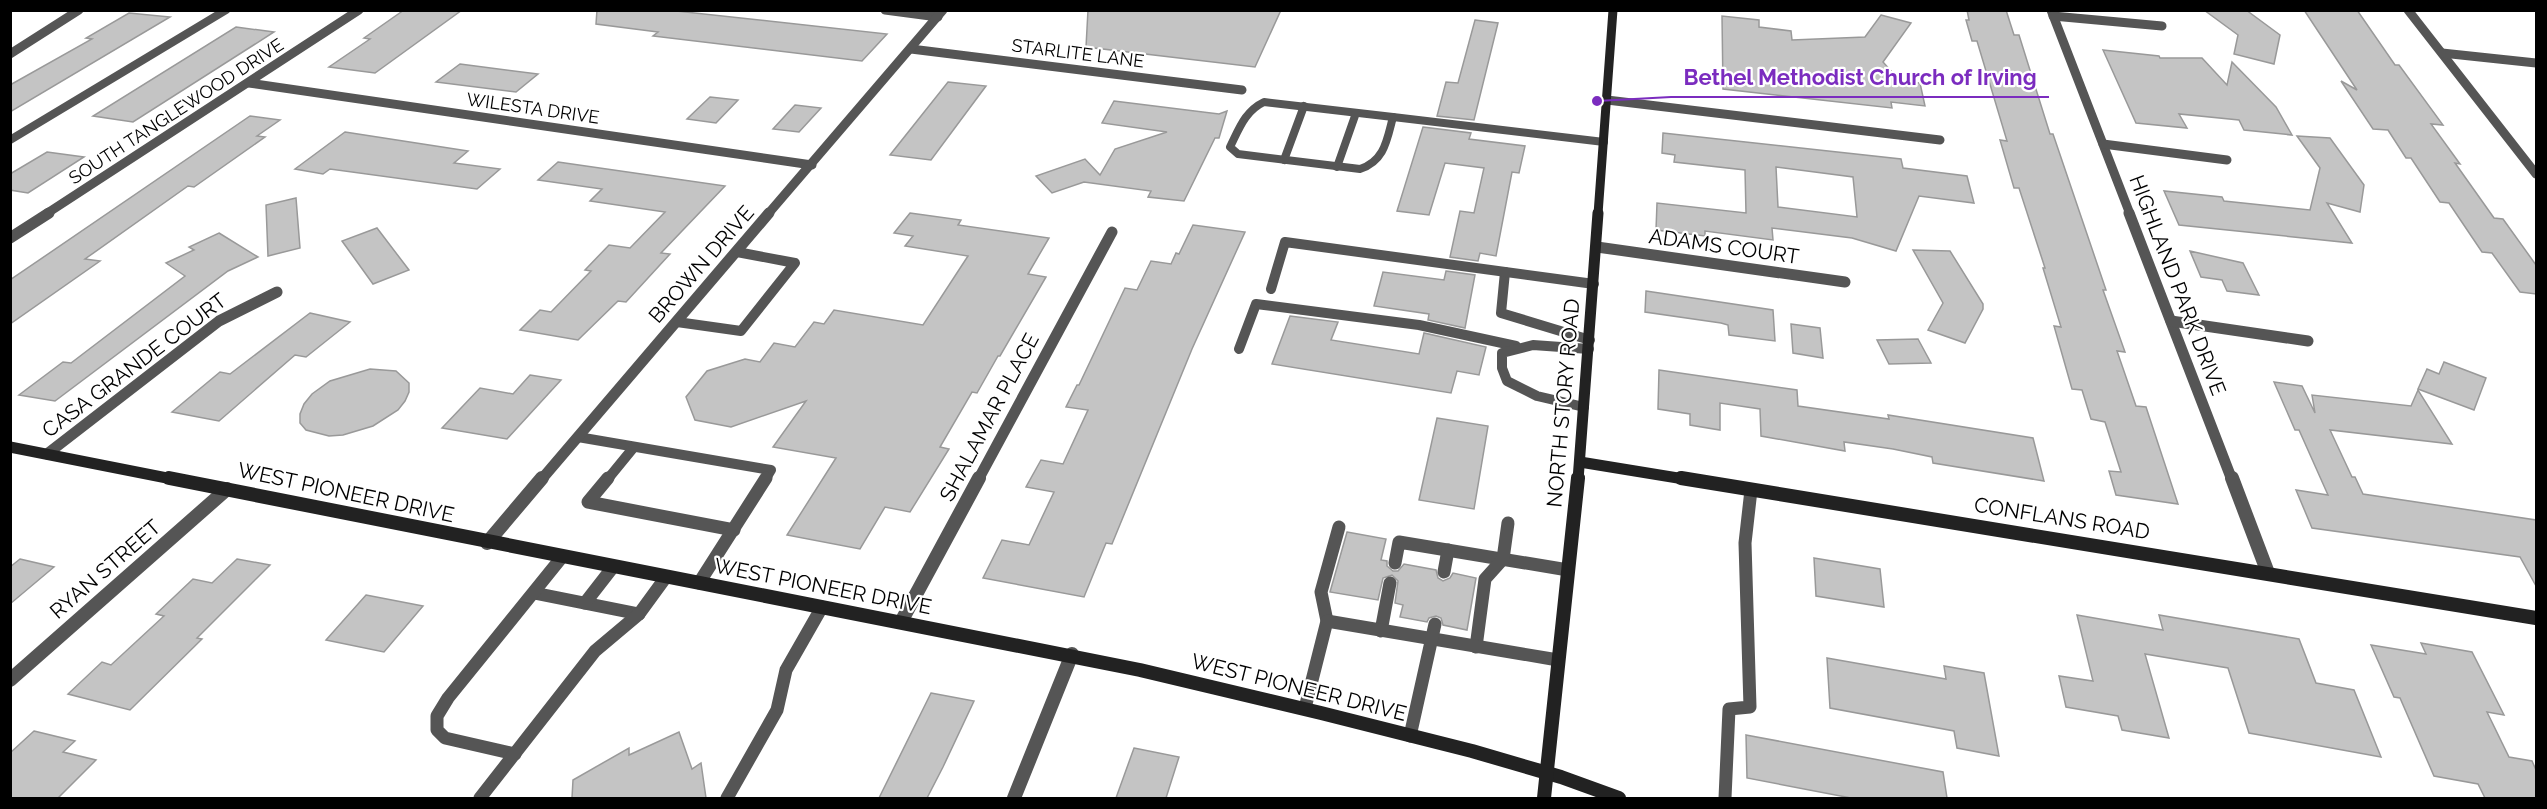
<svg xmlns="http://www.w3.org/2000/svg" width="2547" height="809" font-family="Raleway,sans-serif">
  <rect width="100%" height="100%" fill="#fff"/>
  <g fill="#c4c4c4" stroke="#999" stroke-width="1.5" fill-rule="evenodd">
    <path d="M 404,10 L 462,10 L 375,73 L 329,67 L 370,39 L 364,38 Z"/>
    <path d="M 597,10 L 667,10 L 887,34 L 862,61 L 653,36 L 658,32 L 596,24 Z"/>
    <path d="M 1088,10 L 1281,10 L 1255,67 L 1086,47 Z"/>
    <path d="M 1967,10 L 2006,10 L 2014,35 L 2019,35 L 2050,134 L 2053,134 L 2106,290 L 2103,290 L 2125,352 L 2117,351 L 2136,406 L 2146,407 L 2178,504 L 2116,495 L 2109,471 L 2121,472 L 2105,422 L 2091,419 L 2082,390 L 2072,389 L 2054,326 L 2061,327 L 2043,268 L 2045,268 L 2019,188 L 2014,188 L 2000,140 L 2007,141 L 1977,41 L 1972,41 L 1966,20 L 1969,20 Z"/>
    <path d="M 2204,10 L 2246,10 L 2280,35 L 2274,64 L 2234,54 L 2238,35 Z"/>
    <path d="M 2304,10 L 2357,10 L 2395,65 L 2399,65 L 2443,125 L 2431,124 L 2460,164 L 2455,163 L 2494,218 L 2503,219 L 2536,265 L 2536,294 L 2520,292 L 2492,253 L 2482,252 L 2449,203 L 2440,202 L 2411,158 L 2406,158 L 2388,130 L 2373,129 L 2341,81 L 2357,90 Z"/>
    <path d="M 129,13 L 170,17 L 10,112 L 10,85 L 92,39 L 86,38 Z"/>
    <path d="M 1881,15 L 1911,23 L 1883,62 L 1900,81 L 1920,83 L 1925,106 L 1891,102 L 1892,108 L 1723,89 L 1722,16 L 1759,20 L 1759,27 L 1791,31 L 1792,40 L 1865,37 Z"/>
    <path d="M 1475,20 L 1498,23 L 1474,120 L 1437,116 L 1446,82 L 1458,83 Z"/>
    <path d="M 236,27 L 274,32 L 133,122 L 93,116 Z"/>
    <path d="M 2103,50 L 2159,56 L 2160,58 L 2202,58 L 2227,85 L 2232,62 L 2276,107 L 2292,135 L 2244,130 L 2239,120 L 2179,114 L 2187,128 L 2136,123 Z"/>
    <path d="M 460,64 L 538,74 L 516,92 L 436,82 Z"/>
    <path d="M 948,82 L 986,86 L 931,160 L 890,155 Z"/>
    <path d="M 710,97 L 738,100 L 716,123 L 687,119 Z"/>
    <path d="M 1114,101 L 1219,114 L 1227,111 L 1219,138 L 1215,138 L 1184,201 L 1148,197 L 1151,191 L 1084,182 L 1052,193 L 1036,176 L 1085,159 L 1100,175 L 1115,149 L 1167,132 L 1102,123 Z"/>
    <path d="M 795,105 L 821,108 L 799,132 L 773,129 Z"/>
    <path d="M 250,116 L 280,120 L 257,136 L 265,137 L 194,187 L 188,186 L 85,259 L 100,261 L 10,324 L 10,280 Z"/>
    <path d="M 1423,127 L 1471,133 L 1469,139 L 1525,146 L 1519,173 L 1512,172 L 1496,256 L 1480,253 L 1478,261 L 1450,257 L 1460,211 L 1474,213 L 1484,168 L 1445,163 L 1429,215 L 1397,211 Z"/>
    <path d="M 345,132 L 468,151 L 454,163 L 500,169 L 477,189 L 330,169 L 323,174 L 295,169 Z"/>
    <path d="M 1663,133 L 1901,159 L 1903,168 L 1967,176 L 1974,203 L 1919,196 L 1896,251 L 1852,238 L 1772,228 L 1773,240 L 1705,231 L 1705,236 L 1656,230 L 1657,203 L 1746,213 L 1745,170 L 1674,162 L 1675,155 L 1662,153 ZM 1776,167 L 1853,177 L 1857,217 L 1778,207 Z"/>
    <path d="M 2297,136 L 2330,138 L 2364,185 L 2360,212 L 2327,203 L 2352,243 L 2179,225 L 2164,191 L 2222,197 L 2224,201 L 2310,210 L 2320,168 Z"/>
    <path d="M 47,152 L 84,157 L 28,193 L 10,190 L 10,174 Z"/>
    <path d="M 558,162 L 725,186 L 661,253 L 670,254 L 626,302 L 618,301 L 578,340 L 520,330 L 540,310 L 551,312 L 591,271 L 585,270 L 609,245 L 630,248 L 665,212 L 590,201 L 602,189 L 538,180 Z"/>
    <path d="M 296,198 L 300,248 L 268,256 L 266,205 Z"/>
    <path d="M 910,213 L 961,220 L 958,225 L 1049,238 L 1028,274 L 1046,277 L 1000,356 L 998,356 L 977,393 L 972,392 L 940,447 L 949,449 L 910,512 L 885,507 L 860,549 L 787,535 L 836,458 L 773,447 L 806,401 L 731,427 L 695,420 L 686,397 L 707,371 L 745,359 L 760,362 L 774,343 L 795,347 L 814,322 L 824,324 L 834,310 L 923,325 L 968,256 L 905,246 L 913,236 L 894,233 Z"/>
    <path d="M 1193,225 L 1245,232 L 1192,349 L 1112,544 L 1106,543 L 1084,597 L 983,578 L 1002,540 L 1029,545 L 1054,492 L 1026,487 L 1041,460 L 1063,464 L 1088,410 L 1066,407 L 1077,385 L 1079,385 L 1125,288 L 1137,290 L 1151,261 L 1171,264 L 1176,253 L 1179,254 Z"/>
    <path d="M 377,228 L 409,270 L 373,284 L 342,241 Z"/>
    <path d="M 219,233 L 258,257 L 228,271 L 55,401 L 19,395 L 63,362 L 71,363 L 185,276 L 166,263 L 194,250 L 189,247 Z"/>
    <path d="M 1913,250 L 1950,251 L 1983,304 L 1983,309 L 1965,343 L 1928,330 L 1943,303 Z"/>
    <path d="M 2190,251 L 2243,263 L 2259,295 L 2227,291 L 2222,280 L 2201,277 Z"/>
    <path d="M 1446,271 L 1475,275 L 1465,328 L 1428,320 L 1429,314 L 1374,306 L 1383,272 L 1444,280 Z"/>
    <path d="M 1646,291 L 1773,310 L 1775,341 L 1729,335 L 1728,325 L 1721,323 L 1645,312 Z"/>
    <path d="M 310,313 L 350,322 L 306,357 L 295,355 L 219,421 L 172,412 L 220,372 L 230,374 Z"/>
    <path d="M 1290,316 L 1338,322 L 1331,340 L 1419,354 L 1424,333 L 1486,347 L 1479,375 L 1457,371 L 1451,393 L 1272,364 Z"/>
    <path d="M 1791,324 L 1820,328 L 1823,358 L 1793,353 Z"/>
    <path d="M 1918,339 L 1931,363 L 1889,364 L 1877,340 Z"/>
    <path d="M 2444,362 L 2486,378 L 2474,410 L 2418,389 L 2427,369 L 2439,374 Z"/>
    <path d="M 370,369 L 396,371 L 409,383 L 409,392 L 405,401 L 398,410 L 373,426 L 343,435 L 329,436 L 306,430 L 300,423 L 300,414 L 304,404 L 312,394 L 330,381 Z"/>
    <path d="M 1659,370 L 1797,390 L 1798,406 L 1889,419 L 1888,415 L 2033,438 L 2044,481 L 1933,463 L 1932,457 L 1893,449 L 1844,442 L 1845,451 L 1761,436 L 1760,409 L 1720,403 L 1720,430 L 1690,425 L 1690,414 L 1658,409 Z"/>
    <path d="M 530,375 L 561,380 L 507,439 L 442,428 L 480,388 L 513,394 Z"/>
    <path d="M 2274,382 L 2302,386 L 2315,413 L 2312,395 L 2411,406 L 2418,390 L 2452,444 L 2330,430 L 2352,477 L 2355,477 L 2363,494 L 2536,520 L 2536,586 L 2520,557 L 2312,528 L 2296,490 L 2328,495 L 2299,430 L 2295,430 Z"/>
    <path d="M 1437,418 L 1488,426 L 1474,509 L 1419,500 Z"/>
    <path d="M 1347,532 L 1386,539 L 1381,560 L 1387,561 L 1387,566 L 1393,571 L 1398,571 L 1404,564 L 1436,570 L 1438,578 L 1443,581 L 1450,578 L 1453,573 L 1476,578 L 1467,630 L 1443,625 L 1441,618 L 1436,616 L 1429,618 L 1427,622 L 1400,617 L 1403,605 L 1395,603 L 1398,581 L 1392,575 L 1383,578 L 1378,600 L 1330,592 Z"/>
    <path d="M 1814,558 L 1880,569 L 1884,607 L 1816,596 Z"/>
    <path d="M 20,559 L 54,567 L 10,604 L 10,567 Z"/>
    <path d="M 237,559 L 270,565 L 197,638 L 202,639 L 130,710 L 68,694 L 102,662 L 111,665 L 164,616 L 156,614 L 193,579 L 212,583 Z"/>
    <path d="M 366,595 L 423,606 L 384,652 L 326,640 Z"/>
    <path d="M 2077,615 L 2163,630 L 2159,615 L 2299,639 L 2316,683 L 2354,690 L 2381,757 L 2249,733 L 2228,668 L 2145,654 L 2169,738 L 2122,730 L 2118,716 L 2066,707 L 2059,676 L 2093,681 Z"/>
    <path d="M 2421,643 L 2472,652 L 2504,715 L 2487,712 L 2509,757 L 2532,761 L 2536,770 L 2536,798 L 2485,798 L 2478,784 L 2434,776 L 2400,698 L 2394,697 L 2371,645 L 2426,654 Z"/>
    <path d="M 1827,658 L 1946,679 L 1944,666 L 1984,673 L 1999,756 L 1957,748 L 1954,731 L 1830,708 Z"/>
    <path d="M 931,693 L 974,701 L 943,767 L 927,798 L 879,798 Z"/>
    <path d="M 34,731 L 75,741 L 63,752 L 96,760 L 58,798 L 10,798 L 10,753 Z"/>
    <path d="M 679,732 L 692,769 L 701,763 L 706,798 L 572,798 L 573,780 L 629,748 L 629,755 Z"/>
    <path d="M 1746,735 L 1943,772 L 1947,798 L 1851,798 L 1747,778 Z"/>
    <path d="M 1134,748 L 1179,757 L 1166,798 L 1116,798 Z"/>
  </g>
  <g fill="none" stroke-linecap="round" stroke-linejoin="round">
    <g stroke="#555" stroke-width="8">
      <path d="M 1264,102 L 1393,117 C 1387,139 1385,161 1360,169 L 1238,154 L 1230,147 C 1239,129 1245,111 1264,102 Z"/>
      <path d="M 1393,117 L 1604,142"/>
      <path d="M 10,140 L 226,10"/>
      <path d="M 1284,160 L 1304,106"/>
      <path d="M 1337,167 L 1356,113"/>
    </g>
    <g stroke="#555" stroke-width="10">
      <path d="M 1505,272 L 1501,313 L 1590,340"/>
      <path d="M 1271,289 L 1285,242 L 1594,284"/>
      <path d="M 677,322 L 741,331 L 795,263 L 737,252"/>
      <path d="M 1239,349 L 1256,304 L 1419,325 L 1516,346"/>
      <path d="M 1584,407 L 1537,396 L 1507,381 L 1502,368 L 1502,353 L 1533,345 L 1589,349"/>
      <path d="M 578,437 L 771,470 L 765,480"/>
      <path d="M 607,480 L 634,447"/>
    </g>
    <g stroke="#555" stroke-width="13">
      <path d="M 608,478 L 588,502 L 734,530"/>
      <path d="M 1395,563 L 1399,542 L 1568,570"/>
      <path d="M 1444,572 L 1448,550"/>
      <path d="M 699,583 L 766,478"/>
      <path d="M 534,593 L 639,614"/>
      <path d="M 585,603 L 613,567"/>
      <path d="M 1327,621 L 1321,592 L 1339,527"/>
      <path d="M 1381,631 L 1390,583"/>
      <path d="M 1476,647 L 1485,579 L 1503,559 L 1508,523"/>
      <path d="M 1305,708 L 1327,621 L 1558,660"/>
      <path d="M 1410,736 L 1435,624"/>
      <path d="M 515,754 L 445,738 L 437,730 L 437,716 L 448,698 L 562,557"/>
      <path d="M 480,798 L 595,651 L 639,614 L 666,577"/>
      <path d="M 727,798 L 777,710 L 786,670 L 822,607"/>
      <path d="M 1725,798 L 1729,709 L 1750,707 L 1745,543 L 1751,490"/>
    </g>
    <g stroke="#555" stroke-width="9">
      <path d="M 885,10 L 938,17"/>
      <path d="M 2051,10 L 2130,214"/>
      <path d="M 2408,10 L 2536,174"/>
      <path d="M 2053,16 L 2162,26"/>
      <path d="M 911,49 L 1242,90"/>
      <path d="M 2442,53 L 2536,63"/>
      <path d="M 10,54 L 79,10"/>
      <path d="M 249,83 L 812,165"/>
      <path d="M 1607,100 L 1940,140"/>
      <path d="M 2103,144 L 2227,160"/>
      <path d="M 46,214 L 359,10"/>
      <path d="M 768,214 L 943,10"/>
    </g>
    <g stroke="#555" stroke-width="11">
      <path d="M 2129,213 L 2232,480"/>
      <path d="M 10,238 L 49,213"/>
      <path d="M 1597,247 L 1845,282"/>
      <path d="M 2171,321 L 2308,341"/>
      <path d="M 47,454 L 219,321 L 277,292"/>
      <path d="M 541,480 L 769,213"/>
      <path d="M 978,480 L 1112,232"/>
    </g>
    <g stroke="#555" stroke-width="14">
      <path d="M 2232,478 L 2268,573"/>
      <path d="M 487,543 L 542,478"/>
      <path d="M 901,622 L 979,478"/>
      <path d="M 10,680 L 227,489"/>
      <path d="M 1014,798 L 1072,654"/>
    </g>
    <path stroke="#222" stroke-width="9" d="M 1598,214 L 1613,10"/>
    <g stroke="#222" stroke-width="11">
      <path d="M 10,447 L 177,480"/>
      <path d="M 1580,462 L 1690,480"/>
      <path d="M 1578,480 L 1598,213"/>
    </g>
    <g stroke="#222" stroke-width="14">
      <path d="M 169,478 L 1140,670 L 1321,713 L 1472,751 L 1561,777 L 1619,798"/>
      <path d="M 1681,478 L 2536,618"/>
      <path d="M 1544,798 L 1578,478"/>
    </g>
  </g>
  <g text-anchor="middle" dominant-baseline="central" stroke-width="4.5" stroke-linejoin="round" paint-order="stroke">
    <g font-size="18" fill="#000" stroke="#fff">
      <text transform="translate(1078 53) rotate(7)">STARLITE LANE</text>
      <text transform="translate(533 108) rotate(8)">WILESTA DRIVE</text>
      <text transform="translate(176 111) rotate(-33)">SOUTH TANGLEWOOD DRIVE</text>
    </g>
    <g font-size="21" fill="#000" stroke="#fff">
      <text transform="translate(1724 246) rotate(8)">ADAMS COURT</text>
      <text transform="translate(701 264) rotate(-49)">BROWN DRIVE</text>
      <text transform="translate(2178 285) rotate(69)">HIGHLAND PARK DRIVE</text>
      <text transform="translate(134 365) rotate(-37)">CASA GRANDE COURT</text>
      <text transform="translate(1563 403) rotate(-85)">NORTH STORY ROAD</text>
      <text transform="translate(989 417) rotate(-62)">SHALAMAR PLACE</text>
      <text transform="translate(346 492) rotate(12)">WEST PIONEER DRIVE</text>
      <text transform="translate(2062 518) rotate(9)">CONFLANS ROAD</text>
      <text transform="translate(105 569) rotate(-41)">RYAN STREET</text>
      <text transform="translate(823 586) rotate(11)">WEST PIONEER DRIVE</text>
      <text transform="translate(1299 687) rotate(14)">WEST PIONEER DRIVE</text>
    </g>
  </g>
  <path fill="none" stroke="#7b2cbf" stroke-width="2" d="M1597 101L1671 97H2049"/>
  <circle fill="#7b2cbf" stroke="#fff" stroke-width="2" cx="1597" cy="101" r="6"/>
  <g font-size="22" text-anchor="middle" font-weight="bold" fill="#7b2cbf" stroke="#fff" stroke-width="4.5" stroke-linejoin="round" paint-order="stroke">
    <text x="1860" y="85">Bethel Methodist Church of Irving</text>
  </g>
  <rect width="2547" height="809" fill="none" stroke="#000000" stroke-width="24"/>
</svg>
